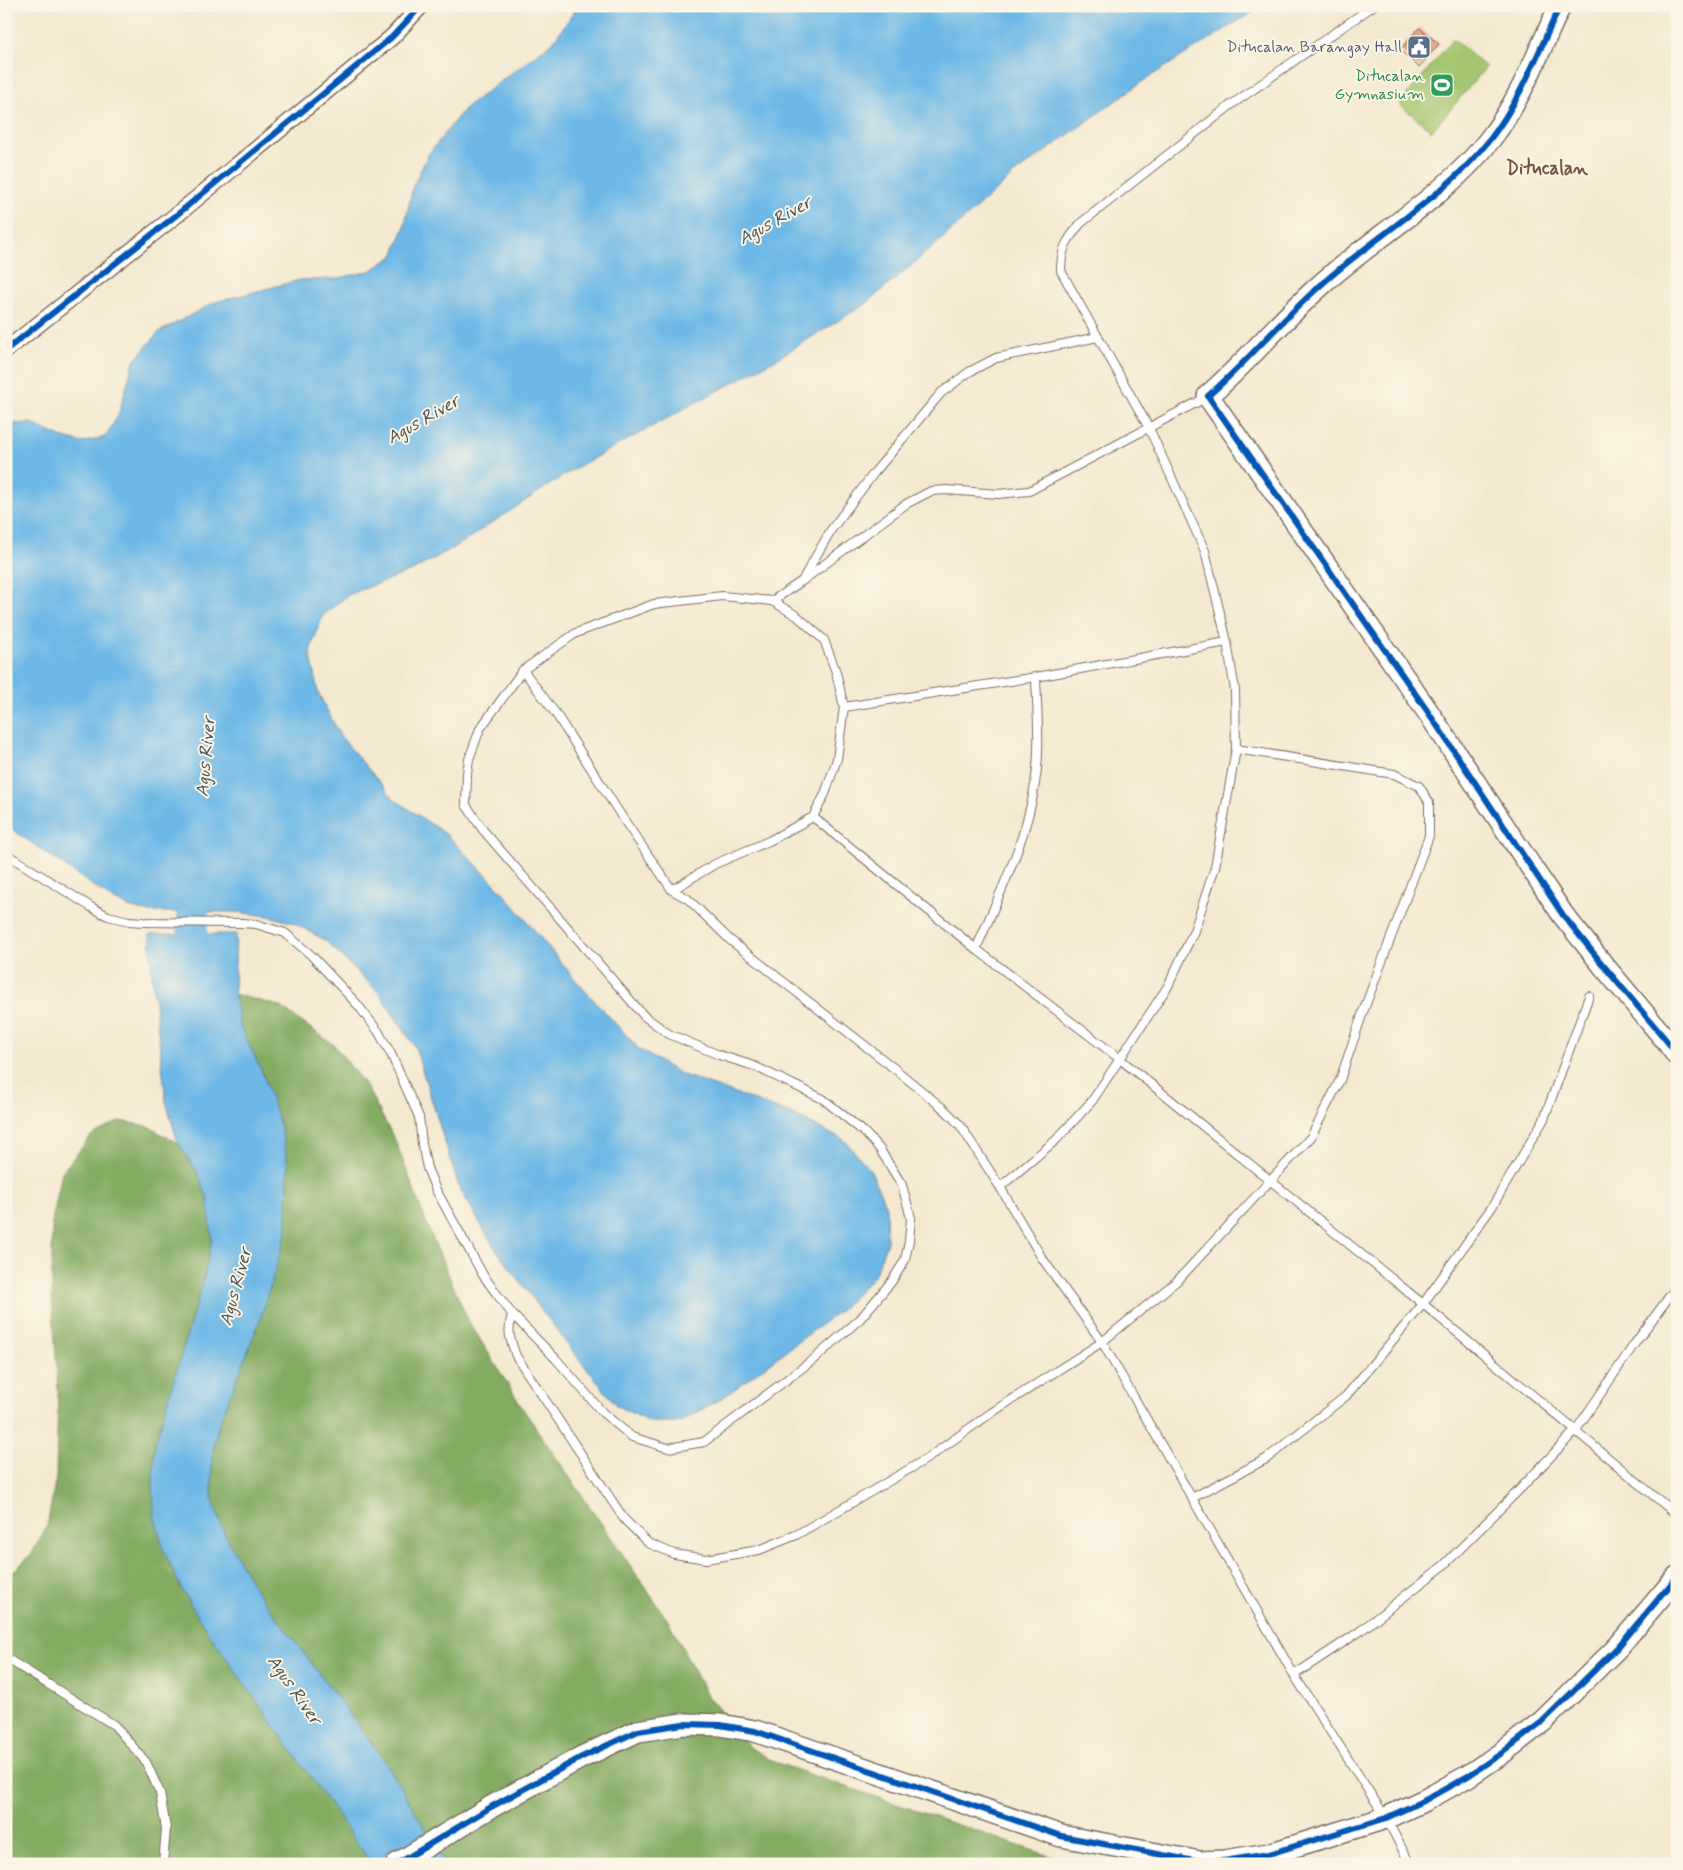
<svg xmlns="http://www.w3.org/2000/svg" width="1683" height="1870" font-family="Mynerve,sans-serif">
  <rect width="100%" height="100%" fill="#fcf5e5"/>
  <filter id="ink" filterUnits="userSpaceOnUse"><feTurbulence type="fractalNoise" baseFrequency=".02" numOctaves="2"/><feDisplacementMap in="SourceGraphic" scale="10" xChannelSelector="R" yChannelSelector="G"/><feConvolveMatrix kernelMatrix="1 2 1 2 8 2 1 2 1" color-interpolation-filters="sRGB"/></filter>
  <filter id="wash" filterUnits="userSpaceOnUse"><feTurbulence type="fractalNoise" baseFrequency=".0096" numOctaves="4" result="noise"/><feDisplacementMap in="SourceGraphic" scale="20" xChannelSelector="R" yChannelSelector="G"/><feGaussianBlur stdDeviation="1.12" result="paint"/><feColorMatrix in="noise" values="0 0 0 0 0 0 0 0 0 0 0 0 0 0 0 0 0 1.4 0 .05"/><feComposite in="paint" operator="in"/></filter>
  <g filter="url(#wash)">
    <rect width="100%" height="100%" fill="#f4e9d0"/>
    <path fill="#a4c66f" stroke="#707846" d="M 1453,39 L 1486,67 L 1432,131 L 1399,104 Z"/>
    <g fill="#83ab62" stroke="#5f6a40">
      <path d="M 234,994 L 279,1006 L 334,1045 L 366,1086 L 396,1142 L 429,1230 L 468,1320 L 525,1412 L 669,1622 L 707,1695 L 751,1748 L 774,1762 L 1019,1846 L 1075,1864 L 446,1864 L 383,1758 L 253,1586 L 224,1533 L 212,1497 L 212,1456 L 219,1423 L 259,1323 L 287,1229 L 288,1165 L 281,1128 L 263,1074 L 240,1026 Z"/>
      <path d="M 120,1121 L 147,1126 L 178,1143 L 197,1171 L 208,1199 L 212,1239 L 204,1278 L 155,1444 L 153,1482 L 154,1514 L 182,1590 L 208,1632 L 372,1864 L 6,1864 L 6,1575 L 12,1573 L 32,1553 L 47,1526 L 56,1477 L 58,1390 L 52,1296 L 52,1222 L 62,1172 L 92,1135 Z"/>
    </g>
    <g fill="#6db8e6" stroke="#547182">
      <path d="M 578,6 L 1262,6 L 1143,81 L 1014,174 L 942,239 L 867,303 L 778,358 L 572,470 L 460,544 L 414,570 L 348,595 L 323,615 L 310,651 L 318,692 L 340,736 L 394,799 L 447,835 L 502,891 L 579,984 L 640,1050 L 681,1074 L 791,1114 L 844,1140 L 871,1171 L 886,1207 L 887,1242 L 874,1276 L 841,1310 L 721,1399 L 680,1422 L 650,1422 L 617,1406 L 571,1349 L 494,1247 L 459,1187 L 415,1047 L 379,993 L 326,941 L 294,923 L 269,916 L 236,912 L 150,912 L 131,908 L 112,899 L 6,825 L 6,424 L 31,423 L 61,437 L 82,443 L 105,437 L 118,416 L 134,361 L 159,332 L 215,302 L 300,280 L 335,279 L 370,271 L 393,256 L 404,228 L 413,186 L 428,155 L 465,108 L 553,42 Z"/>
      <path d="M 150,934 L 236,934 L 234,994 L 240,1026 L 263,1074 L 281,1128 L 288,1165 L 287,1230 L 259,1323 L 219,1423 L 212,1456 L 212,1497 L 224,1533 L 253,1586 L 383,1758 L 446,1864 L 372,1864 L 208,1632 L 182,1590 L 164,1551 L 154,1514 L 153,1482 L 155,1444 L 204,1278 L 212,1239 L 208,1199 L 197,1171 L 178,1143 L 166,1101 L 152,978 Z"/>
    </g>
    <g fill="none" stroke-linecap="round" stroke-linejoin="round">
      <path stroke="#6db8e6" stroke-width="31" d="M 196,871 C 193,906 189,943 196,978"/>
    </g>
    <g id="blocks">
      <path fill="#e5a787" d="M 1419,28 L 1439,44 L 1419,67 L 1400,50 Z"/>
    </g>
  </g>
  <g filter="url(#ink)">
    <use href="#blocks" fill-opacity="0" stroke="#7c6d5c" stroke-width="1"/>
    <g fill="none" stroke-linecap="round" stroke-linejoin="round">
      <g stroke="#7c6d5c" stroke-width="10">
        <g id="lane">
          <path d="M 804,577 L 831,530 L 874,473 L 941,393 L 969,372 L 996,358 L 1098,337"/>
          <path d="M 772,601 L 802,581 L 906,504 L 931,491 L 947,490 L 998,494 L 1029,491 L 1207,397"/>
          <path d="M 523,670 L 556,714 L 622,817 L 672,890 L 688,899 L 730,940 L 895,1069 L 945,1110 L 960,1125 L 1000,1187 L 1042,1258 L 1102,1342 L 1294,1675 L 1386,1818 L 1410,1864"/>
          <path d="M 844,707 L 1036,677 L 1227,642"/>
          <path d="M 813,817 L 976,949 L 1120,1059 L 1423,1304 L 1677,1515"/>
          <path d="M 6,854 L 91,907 L 108,916 L 129,921 L 143,922 L 242,923 L 256,924 L 285,933 L 311,955 L 357,1004 L 378,1031 L 391,1054 L 419,1117 L 422,1144 L 427,1168 L 436,1190 L 483,1275 L 496,1293 L 512,1314 L 556,1359 L 603,1413 L 632,1437 L 668,1448 L 704,1442 L 814,1359 L 860,1319 L 892,1281 L 905,1260 L 909,1241 L 911,1218 L 902,1185 L 879,1148 L 864,1132 L 823,1099 L 754,1066 L 719,1055 L 669,1034 L 644,1016 L 483,830 L 466,805 L 467,774 L 469,759 L 480,729 L 523,670 L 576,633 L 654,604 L 722,596 L 772,601 L 797,616 L 824,640 L 836,672 L 844,707 L 837,759 L 825,794 L 813,817 L 769,841 L 715,864 L 672,890"/>
          <path d="M 976,949 C 999,895 1026,842 1035,784 C 1041,749 1037,712 1036,677"/>
          <path d="M 1000,1187 L 1056,1140 L 1092,1101 L 1168,986 L 1194,931 L 1215,867 L 1236,749 L 1235,690 L 1227,642 L 1205,551 L 1149,428 L 1061,271 C 1061,248 1067,240 1081,223 L 1231,105 L 1373,6"/>
          <path d="M 512,1314 C 507,1332 510,1339 516,1356 L 624,1519 L 648,1543 L 674,1554 L 706,1559 L 759,1550 L 796,1535 L 867,1494 L 928,1458 L 991,1413 L 1102,1342 L 1178,1280 L 1311,1137 L 1340,1080 L 1363,1012 L 1429,836 L 1429,802 L 1419,786 L 1394,774 L 1236,749"/>
          <path d="M 1192,1498 L 1266,1459 L 1346,1396 L 1423,1304 L 1492,1207 L 1544,1119 L 1589,996"/>
          <path d="M 6,1658 L 114,1725 L 146,1762 L 160,1793 L 166,1829 L 163,1864"/>
          <path d="M 1294,1675 L 1359,1632 L 1443,1566 L 1520,1489 L 1576,1430 L 1633,1346 L 1677,1286"/>
        </g>
      </g>
      <g stroke="#7c6d5c" stroke-width="18">
        <path id="street" d="M 6,350 L 179,213 L 392,37 L 421,6"/>
      </g>
      <g stroke="#7c6d5c" stroke-width="24">
        <g id="secondary">
          <path d="M 1560,6 C 1539,50 1521,99 1491,138 C 1446,197 1377,234 1322,284 C 1282,319 1248,361 1208,396 L 1428,712 L 1563,915 L 1603,965 L 1666,1040 L 1677,1055"/>
          <path d="M 397,1864 L 491,1807 L 582,1757 L 638,1731 L 683,1724 L 720,1725 L 755,1731 L 1061,1836 L 1200,1862 L 1224,1861 L 1269,1854 L 1386,1818 L 1427,1799 L 1468,1776 L 1502,1753 L 1543,1721 L 1617,1648 L 1677,1577"/>
        </g>
      </g>
      <use href="#lane" stroke="#fff" stroke-width="8"/>
      <use href="#street" stroke="#fff" stroke-width="15"/>
      <use href="#secondary" stroke="#fff" stroke-width="21"/>
      <g stroke="#fcf5e5" stroke-width="9">
        <g id="cycleway">
          <path d="M 1560,6 C 1539,50 1521,99 1491,138 C 1446,197 1377,234 1322,284 C 1282,319 1248,361 1208,396 L 1428,712 L 1563,915 L 1603,965 L 1666,1040 L 1677,1055"/>
          <path d="M 6,350 L 179,213 L 392,37 L 421,6"/>
          <path d="M 397,1864 L 491,1807 L 582,1757 L 638,1731 L 683,1724 L 720,1725 L 755,1731 L 1061,1836 L 1200,1862 L 1224,1861 L 1269,1854 L 1386,1818 L 1427,1799 L 1468,1776 L 1502,1753 L 1543,1721 L 1617,1648 L 1677,1577"/>
        </g>
      </g>
      <use href="#cycleway" stroke="#0057b8" stroke-width="6"/>
    </g>
  </g>
  <defs>
    <g id="civic-square" transform="scale(1.25)"><rect x="-9" y="-9" width="18" height="18" rx="4" fill="#5c6f8a" stroke="#fcf5e5"/><path d="M-.6-6.5H3V-4.5H.6V-3L4-1V1h2V6H-6V1h2V-1L-.6-3ZM-1.2 2.5V6h2.4V2.5Z" fill="#fff"/></g>
    <g id="stadium-square" transform="scale(1.25)"><rect x="-9" y="-9" width="18" height="18" rx="4" fill="#2e9e5b" stroke="#fcf5e5"/><path d="M0-5a6.5 5 0 1 0 0 10a6.5 5 0 1 0 0-10ZM-3.5-1.8h7v3.6h-7Z" fill="#fff"/></g>
  </defs>
  <g fill-rule="evenodd">
    <use href="#civic-square" x="1419" y="47"/>
    <use href="#stadium-square" x="1442" y="85"/>
  </g>
  <g text-anchor="middle" dominant-baseline="central" stroke-width="4" stroke-linejoin="round" paint-order="stroke">
    <g font-size="16" fill="#4e5e75" stroke="#fcf5e5" text-anchor="end">
      <text x="1402" y="47">Ditucalan Barangay Hall</text>
    </g>
    <g font-size="16" fill="#27864d" stroke="#fcf5e5" text-anchor="end">
      <text x="1424" y="76">Ditucalan<tspan x="1424" dy="18">Gymnasium</tspan></text>
    </g>
    <g font-size="18" font-style="italic" fill="#4a555a" stroke="#fcf5e5">
      <text transform="translate(775 221) rotate(-29)">Agus River</text>
      <text transform="translate(423 420) rotate(-30)">Agus River</text>
      <text transform="translate(206 757) rotate(-85)">Agus River</text>
      <text transform="translate(236 1287) rotate(-75)">Agus River</text>
      <text transform="translate(294 1690) rotate(55)">Agus River</text>
    </g>
    <g font-size="19" font-weight="bold" fill="#765643" stroke="#fcf5e5">
      <text x="1547" y="168">Ditucalan</text>
    </g>
  </g>
  <rect width="1683" height="1870" fill="none" stroke="#fcf5e5" stroke-width="25"/>
</svg>
